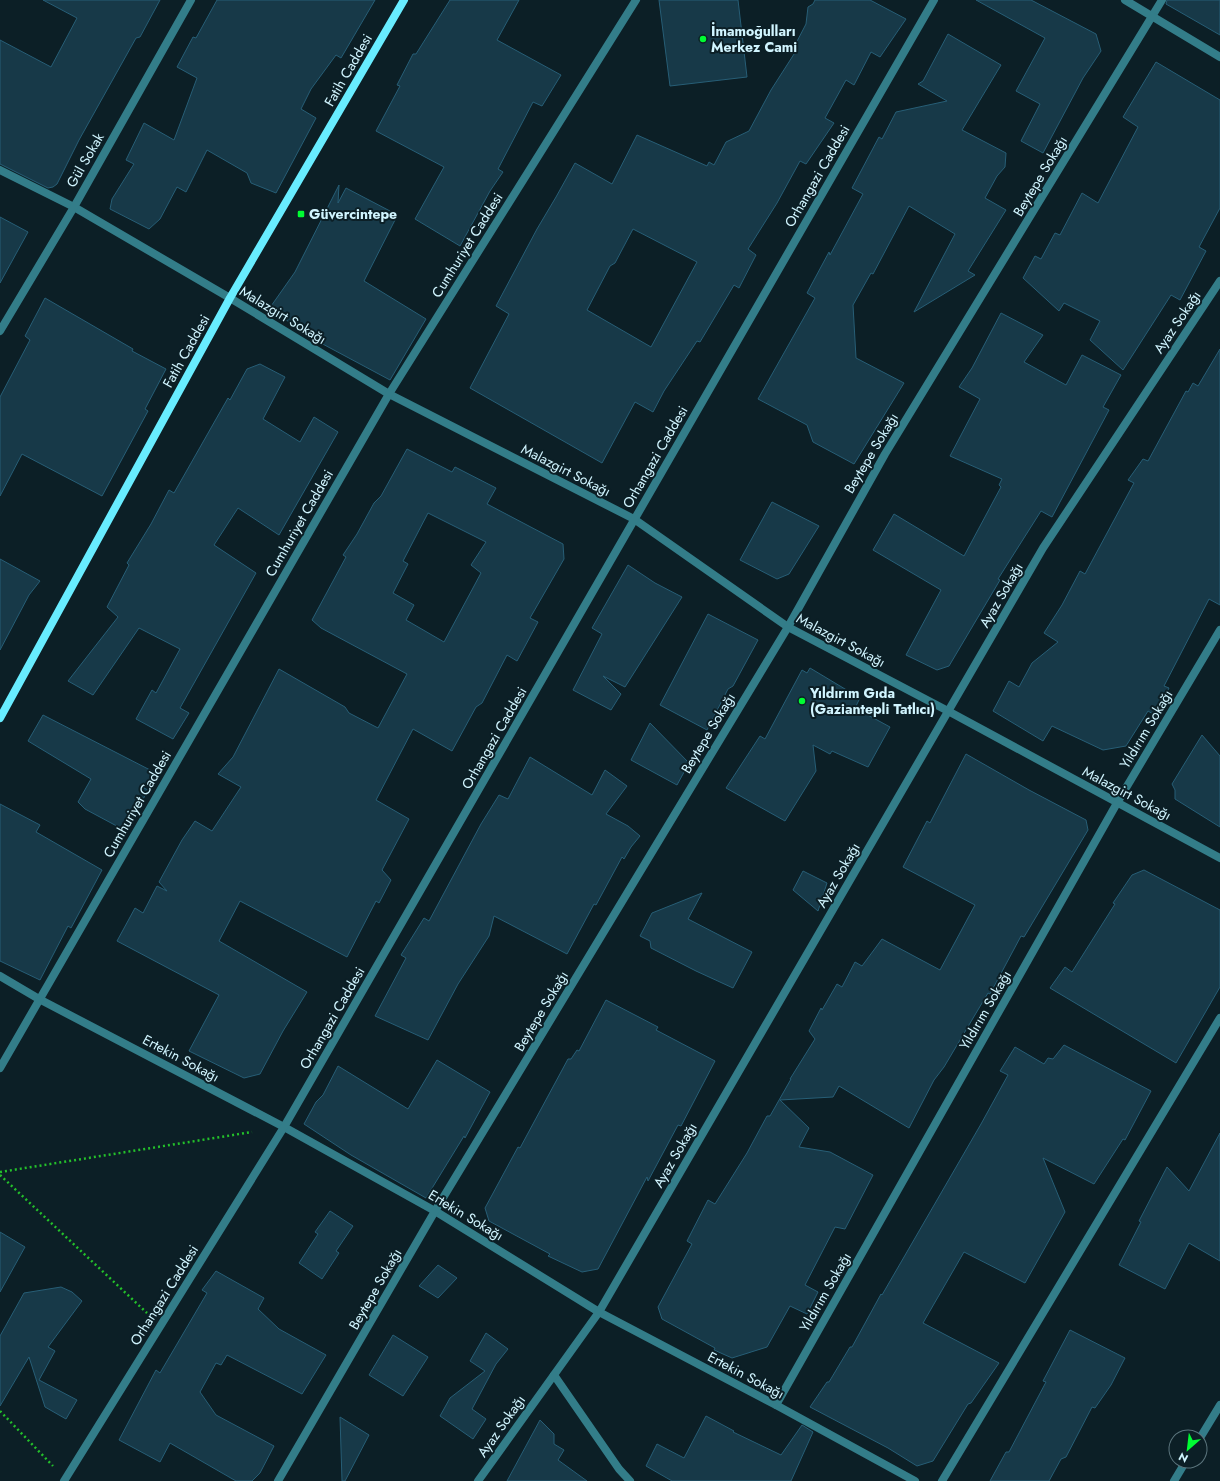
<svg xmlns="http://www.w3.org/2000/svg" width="1220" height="1481" font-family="Jost,sans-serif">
  <rect width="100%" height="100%" fill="#0c1f26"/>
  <g fill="#173948" stroke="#275e76" fill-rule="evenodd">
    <path d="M 43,0 L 160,0 L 140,37 L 136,38 L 79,140 L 57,184 L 53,187 L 48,188 L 0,164 L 0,40 L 51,67 L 77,18 Z"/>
    <path d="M 217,0 L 375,0 L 341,58 L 336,55 L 311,89 L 301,109 L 316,118 L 276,193 L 251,183 L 247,173 L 207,150 L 186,192 L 177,187 L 160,219 L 149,229 L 110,209 L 112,199 L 134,164 L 126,160 L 144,123 L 174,140 L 197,78 L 177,67 L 193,37 L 196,38 Z"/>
    <path d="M 450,0 L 519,0 L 497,40 L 561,75 L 542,106 L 533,102 L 498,169 L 503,172 L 490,191 L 460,246 L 415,219 L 444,167 L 376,131 L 400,86 L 397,85 L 413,54 L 416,54 Z"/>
    <path d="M 659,0 L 738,0 L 747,77 L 670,86 Z"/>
    <path d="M 815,0 L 870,0 L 906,19 L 880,57 L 871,52 L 854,85 L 846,80 L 825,118 L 834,123 L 806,164 L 800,161 L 777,203 L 748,249 L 756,255 L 739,288 L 734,285 L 700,342 L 697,341 L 664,391 L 653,412 L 635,402 L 602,463 L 470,388 L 509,314 L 496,306 L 537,229 L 556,197 L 575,163 L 612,184 L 637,135 L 707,166 L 709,162 L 714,165 L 726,142 L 749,131 L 771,90 L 796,51 L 793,49 L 806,24 L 808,7 L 813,4 ZM 633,229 L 697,262 L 651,347 L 587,310 L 610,266 L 615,263 Z"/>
    <path d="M 976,0 L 1031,0 L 1096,34 L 1101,51 L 1083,78 L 1043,153 L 1021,141 L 1040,104 L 1016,91 L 1045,38 Z"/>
    <path d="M 1167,0 L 1220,0 L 1220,35 L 1166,4 Z"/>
    <path d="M 948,34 L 1001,65 L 962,130 L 1006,153 L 1005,167 L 997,176 L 985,198 L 1006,210 L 968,271 L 975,275 L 914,312 L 955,234 L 909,206 L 873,274 L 871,273 L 853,305 L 856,358 L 904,383 L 854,464 L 813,442 L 807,425 L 758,399 L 815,298 L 807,293 L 829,252 L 830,255 L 863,194 L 852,188 L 879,137 L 882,139 L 896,112 L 947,101 L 918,84 L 923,81 Z"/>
    <path d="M 1156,62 L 1220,100 L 1220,208 L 1199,247 L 1206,251 L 1180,300 L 1171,295 L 1123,370 L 1090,340 L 1100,321 L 1064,303 L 1059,311 L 1023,278 L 1035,256 L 1041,259 L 1055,233 L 1060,235 L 1082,193 L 1098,203 L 1138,127 L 1123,117 Z"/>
    <path d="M 339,185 L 338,203 L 346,188 L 390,211 L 396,218 L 364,281 L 426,319 L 390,380 L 304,334 L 305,332 L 269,309 L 295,272 Z"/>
    <path d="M 0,217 L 28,232 L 0,283 Z"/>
    <path d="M 45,298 L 133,349 L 132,351 L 166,369 L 145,409 L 148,411 L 102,496 L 22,454 L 0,496 L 0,397 L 30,340 L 25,336 Z"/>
    <path d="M 1001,313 L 1043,335 L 1024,362 L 1066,385 L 1082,355 L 1121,375 L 1103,407 L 1109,410 L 1052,517 L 1041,511 L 998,579 L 1000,580 L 949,666 L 937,670 L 906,655 L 941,590 L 873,550 L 894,514 L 964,556 L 1001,487 L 999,485 L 1002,479 L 950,456 L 980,399 L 959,387 L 972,368 Z"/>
    <path d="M 1220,349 L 1220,605 L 1209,599 L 1164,686 L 1169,688 L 1160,707 L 1153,714 L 1148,711 L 1126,746 L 1103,750 L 1052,726 L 1043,741 L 993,711 L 1009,681 L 1019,687 L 1032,663 L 1058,642 L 1044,633 L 1062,605 L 1080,571 L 1085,574 L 1134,483 L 1128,480 L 1143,459 L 1148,461 L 1186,391 L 1188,392 L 1193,383 L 1198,386 Z"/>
    <path d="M 260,364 L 285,377 L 263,419 L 300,442 L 314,417 L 338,432 L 279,535 L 238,508 L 214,545 L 256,573 L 180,708 L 189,713 L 173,739 L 136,719 L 152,690 L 156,693 L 180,649 L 139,628 L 93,695 L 68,681 L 118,617 L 107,607 L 129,565 L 127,563 L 151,524 L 169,490 L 174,493 L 228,398 L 230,400 L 247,369 Z"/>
    <path d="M 407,449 L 452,472 L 455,467 L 496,488 L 487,504 L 563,544 L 564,559 L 530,618 L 538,622 L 517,661 L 507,655 L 482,703 L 476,707 L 452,751 L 413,729 L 376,800 L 409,819 L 382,870 L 391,880 L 379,903 L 376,901 L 347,957 L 240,901 L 219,941 L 307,992 L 283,1031 L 260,1074 L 244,1078 L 189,1051 L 219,995 L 117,941 L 135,908 L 143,913 L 157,886 L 167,891 L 159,882 L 182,840 L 195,821 L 212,831 L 241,787 L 218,774 L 233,757 L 279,669 L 345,707 L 349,713 L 378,728 L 407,674 L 321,628 L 312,620 L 346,557 L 343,555 L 357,534 L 374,503 L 381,496 ZM 428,513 L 486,542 L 471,565 L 481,573 L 444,642 L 406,620 L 414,605 L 393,593 L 408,564 L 403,561 Z"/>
    <path d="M 772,502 L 819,526 L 789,574 L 777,579 L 740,560 Z"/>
    <path d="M 0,559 L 40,581 L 29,595 L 0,650 Z"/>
    <path d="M 628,565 L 655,583 L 682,597 L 625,687 L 603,676 L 621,694 L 611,710 L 573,690 L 602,634 L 592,628 Z"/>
    <path d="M 708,614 L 758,640 L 733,686 L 728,689 L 707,730 L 660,705 Z"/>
    <path d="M 810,668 L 860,698 L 855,708 L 890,727 L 868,767 L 832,751 L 830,754 L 813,745 L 816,771 L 785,821 L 726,788 L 760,736 L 765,739 L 802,670 L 807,673 Z"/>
    <path d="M 43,715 L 154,772 L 144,788 L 148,790 L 126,831 L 85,809 L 78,802 L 91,779 L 28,741 Z"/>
    <path d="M 650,723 L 689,763 L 677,785 L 631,760 Z"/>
    <path d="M 1202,735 L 1220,756 L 1220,827 L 1175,799 L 1175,790 L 1172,784 Z"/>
    <path d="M 966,754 L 1029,790 L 1086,820 L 1088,830 L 1024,937 L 1021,936 L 990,994 L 988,993 L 944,1067 L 934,1080 L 909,1128 L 839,1086 L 833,1097 L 780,1100 L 809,1128 L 799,1147 L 830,1152 L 873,1175 L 845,1229 L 835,1227 L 805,1285 L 818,1292 L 807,1314 L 790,1306 L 767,1347 L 732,1358 L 714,1350 L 715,1348 L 662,1319 L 658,1307 L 692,1244 L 687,1241 L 708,1200 L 715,1204 L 747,1153 L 767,1116 L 770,1116 L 791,1079 L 790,1079 L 815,1039 L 809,1031 L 821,1008 L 822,1010 L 837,984 L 842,987 L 855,962 L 862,966 L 882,939 L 940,970 L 975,905 L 903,867 L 927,821 L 930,823 Z"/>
    <path d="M 530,757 L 592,795 L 605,770 L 627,786 L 606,814 L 628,826 L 640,836 L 631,847 L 624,859 L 622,857 L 596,905 L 594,904 L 567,954 L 494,916 L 489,936 L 458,984 L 428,1040 L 375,1016 L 406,958 L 401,955 L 424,918 L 429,921 L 481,824 L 499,795 L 508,799 Z"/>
    <path d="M 0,804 L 40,825 L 36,832 L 102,870 L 71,928 L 68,926 L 40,980 L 0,961 Z"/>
    <path d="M 1144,870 L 1220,910 L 1220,987 L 1176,1063 L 1050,988 L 1065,967 L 1072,972 L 1115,904 L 1113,903 L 1132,875 Z"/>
    <path d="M 803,871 L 827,883 L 818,911 L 793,890 Z"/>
    <path d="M 702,893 L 688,919 L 752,952 L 733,988 L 696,971 L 651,948 L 650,941 L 640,936 L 652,913 Z"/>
    <path d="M 606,1000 L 658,1027 L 656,1030 L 715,1061 L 681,1126 L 678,1125 L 648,1181 L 647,1177 L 598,1269 L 582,1272 L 548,1256 L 550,1254 L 489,1221 L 485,1208 L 518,1147 L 520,1148 L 568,1059 L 571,1059 L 577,1050 L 579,1051 Z"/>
    <path d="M 1064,1045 L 1151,1091 L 1125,1140 L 1123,1139 L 1094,1184 L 1043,1158 L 1065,1212 L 1025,1283 L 964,1252 L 923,1323 L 999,1363 L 971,1403 L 968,1404 L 933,1461 L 917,1466 L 888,1448 L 810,1407 L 827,1382 L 829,1382 L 850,1347 L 852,1347 L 881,1294 L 882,1295 L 981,1124 L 1008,1075 L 1000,1071 L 1015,1047 L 1044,1064 L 1048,1058 L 1053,1059 Z"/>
    <path d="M 437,1060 L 490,1092 L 465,1138 L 464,1136 L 426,1198 L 351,1155 L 304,1124 L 316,1102 L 323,1095 L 338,1066 L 408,1109 Z"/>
    <path d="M 1220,1133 L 1220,1261 L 1189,1243 L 1165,1289 L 1119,1265 L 1141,1222 L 1139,1221 L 1167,1167 L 1189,1191 Z"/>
    <path d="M 330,1211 L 353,1226 L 336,1251 L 339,1253 L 322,1279 L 299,1263 L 318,1234 L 315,1232 Z"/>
    <path d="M 0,1232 L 25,1247 L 0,1292 Z"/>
    <path d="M 438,1265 L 457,1278 L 438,1298 L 419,1286 Z"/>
    <path d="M 216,1271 L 264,1298 L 258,1309 L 279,1329 L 326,1355 L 302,1394 L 227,1355 L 221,1365 L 216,1363 L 200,1392 L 216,1415 L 274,1446 L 260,1473 L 252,1481 L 236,1481 L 170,1443 L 160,1462 L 119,1440 L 156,1370 L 160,1373 L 207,1293 L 202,1290 Z"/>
    <path d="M 61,1287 L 72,1292 L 82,1301 L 48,1347 L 55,1351 L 39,1380 L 77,1400 L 66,1419 L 45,1407 L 29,1357 L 0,1406 L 0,1336 L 24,1293 Z"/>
    <path d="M 1070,1330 L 1125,1358 L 1111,1385 L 1095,1408 L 1092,1407 L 1066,1457 L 1061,1459 L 1049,1481 L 990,1481 L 1006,1452 L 1009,1452 L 1046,1382 L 1043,1381 Z"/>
    <path d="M 486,1333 L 508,1349 L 496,1364 L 472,1409 L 486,1419 L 473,1439 L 440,1416 L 450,1398 L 485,1371 L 470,1361 Z"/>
    <path d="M 393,1335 L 428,1357 L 403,1396 L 369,1375 Z"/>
    <path d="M 706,1416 L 734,1431 L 733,1432 L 781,1455 L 802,1425 L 813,1432 L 791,1481 L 672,1481 L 646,1466 L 657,1444 L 684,1458 Z"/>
    <path d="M 340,1417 L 369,1435 L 345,1481 L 342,1481 Z"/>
    <path d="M 540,1420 L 554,1434 L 554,1444 L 564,1450 L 558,1460 L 587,1481 L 507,1481 Z"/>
  </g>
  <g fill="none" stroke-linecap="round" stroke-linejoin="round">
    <g stroke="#24c02b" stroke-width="2.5" stroke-dasharray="2 3" stroke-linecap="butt">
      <path d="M 0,1172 L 252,1132"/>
      <path d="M 0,1175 L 147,1313"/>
      <path d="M 0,1411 L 53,1466"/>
    </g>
    <g stroke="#337d89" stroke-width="8">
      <path d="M 0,170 L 74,207 L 230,298 L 389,394 L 634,519 L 788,627 L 948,711 L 1220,858"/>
      <path d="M 0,331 L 74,207 L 191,0"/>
      <path d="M 0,976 L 39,999 L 284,1127 L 435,1211 L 599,1312 L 776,1405 L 915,1481"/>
      <path d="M 0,1068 L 389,394 L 636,0"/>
      <path d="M 554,1375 L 619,1469 L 630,1481"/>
      <path d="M 776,1405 L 1117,803 L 1220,630"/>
      <path d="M 1200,1438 L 1220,1405"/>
      <path d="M 64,1481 L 284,1127 L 934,0"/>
      <path d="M 278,1481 L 435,1211 L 788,627 L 885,454 L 1162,0"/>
      <path d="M 478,1481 L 599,1312 L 1043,548 L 1220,281"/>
      <path d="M 942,1481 L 1220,1018"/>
      <path d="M 1174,1481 L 1186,1461"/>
    </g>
    <path stroke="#337d89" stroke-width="8" d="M 1125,0 L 1220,57"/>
    <path stroke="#68ecff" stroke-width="8" d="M 0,718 L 230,298 L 404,0"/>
  </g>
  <g fill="#00fc33" stroke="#0c1f26" stroke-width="1.5">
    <circle cx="703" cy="39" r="4"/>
    <rect x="297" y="210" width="8" height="8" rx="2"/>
    <circle cx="802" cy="701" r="4"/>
  </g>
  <g text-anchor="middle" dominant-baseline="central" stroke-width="4" stroke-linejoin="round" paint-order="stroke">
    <g font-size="14" font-weight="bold" fill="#d1f5ff" stroke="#0c1f26" text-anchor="start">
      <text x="711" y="31">İmamoğulları<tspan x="711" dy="16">Merkez Cami</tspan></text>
      <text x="309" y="214">Güvercintepe</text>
      <text x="810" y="693">Yıldırım Gıda<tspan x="810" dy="16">(Gaziantepli Tatlıcı)</tspan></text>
    </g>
    <g font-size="14" fill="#d1f5ff" stroke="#0c1f26">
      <text transform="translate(348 70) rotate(-60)">Fatih Caddesi</text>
      <text transform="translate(85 160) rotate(-60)">Gül Sokak</text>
      <text transform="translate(817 176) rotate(-60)">Orhangazi Caddesi</text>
      <text transform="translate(1040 176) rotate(-59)">Beytepe Sokağı</text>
      <text transform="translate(467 245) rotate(-58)">Cumhuriyet Caddesi</text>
      <text transform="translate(283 315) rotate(31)">Malazgirt Sokağı</text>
      <text transform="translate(1177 322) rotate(-56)">Ayaz Sokağı</text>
      <text transform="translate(186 351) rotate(-61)">Fatih Caddesi</text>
      <text transform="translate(871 453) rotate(-59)">Beytepe Sokağı</text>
      <text transform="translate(655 457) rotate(-60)">Orhangazi Caddesi</text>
      <text transform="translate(566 470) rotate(27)">Malazgirt Sokağı</text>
      <text transform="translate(299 523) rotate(-60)">Cumhuriyet Caddesi</text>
      <text transform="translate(1001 595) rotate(-60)">Ayaz Sokağı</text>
      <text transform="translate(841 640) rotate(28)">Malazgirt Sokağı</text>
      <text transform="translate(1146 729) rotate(-59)">Yıldırım Sokağı</text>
      <text transform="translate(708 733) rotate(-59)">Beytepe Sokağı</text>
      <text transform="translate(494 738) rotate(-60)">Orhangazi Caddesi</text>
      <text transform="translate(1127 793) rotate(28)">Malazgirt Sokağı</text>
      <text transform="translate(137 804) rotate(-60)">Cumhuriyet Caddesi</text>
      <text transform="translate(838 875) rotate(-60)">Ayaz Sokağı</text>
      <text transform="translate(985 1010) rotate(-60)">Yıldırım Sokağı</text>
      <text transform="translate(541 1011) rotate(-59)">Beytepe Sokağı</text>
      <text transform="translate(332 1018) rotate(-60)">Orhangazi Caddesi</text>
      <text transform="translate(181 1058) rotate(28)">Ertekin Sokağı</text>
      <text transform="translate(675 1155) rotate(-60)">Ayaz Sokağı</text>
      <text transform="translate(466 1215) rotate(31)">Ertekin Sokağı</text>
      <text transform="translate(375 1289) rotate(-60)">Beytepe Sokağı</text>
      <text transform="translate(825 1292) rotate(-60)">Yıldırım Sokağı</text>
      <text transform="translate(164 1295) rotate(-58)">Orhangazi Caddesi</text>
      <text transform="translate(746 1375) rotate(28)">Ertekin Sokağı</text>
      <text transform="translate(501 1426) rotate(-55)">Ayaz Sokağı</text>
    </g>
  </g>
  <g transform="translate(1188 1449) rotate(208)"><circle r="19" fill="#0c1f26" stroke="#5b757d"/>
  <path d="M0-3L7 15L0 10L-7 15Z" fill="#00fc33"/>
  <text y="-6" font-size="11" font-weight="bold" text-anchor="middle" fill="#d1f5ff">N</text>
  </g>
</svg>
